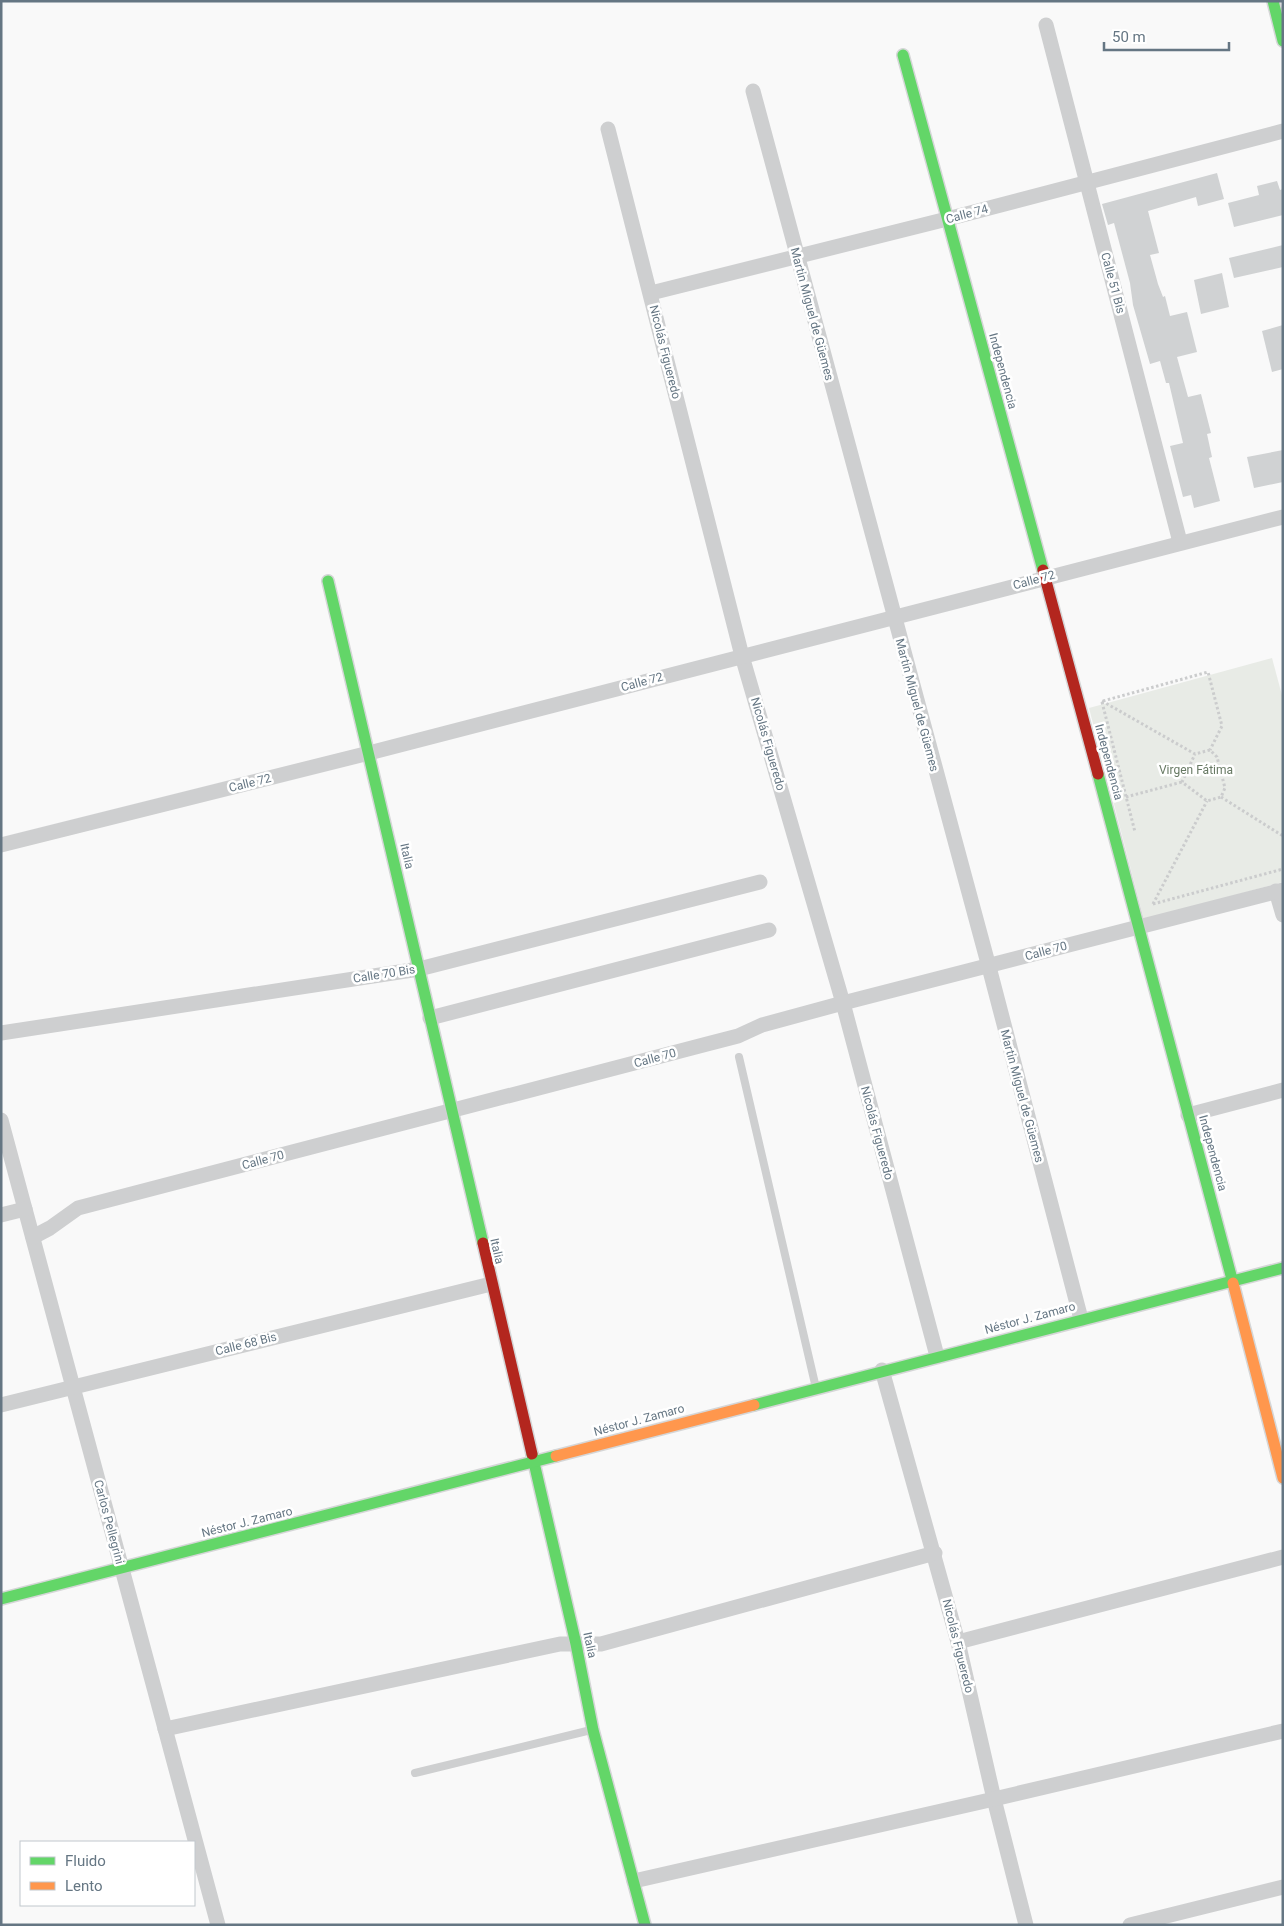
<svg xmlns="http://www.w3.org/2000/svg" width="1284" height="1926" font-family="Roboto,sans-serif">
  <rect width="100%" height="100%" fill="#f9f9f9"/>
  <path fill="#e8ebe6" d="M 1272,658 L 1283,699 L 1283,882 L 1144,920 L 1089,708 Z"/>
  <g fill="#d0d2d3">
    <path d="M 1217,173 L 1224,199 L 1198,206 L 1196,197 L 1148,211 L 1159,253 L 1150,255 L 1158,284 L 1163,297 L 1165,296 L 1170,316 L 1187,312 L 1197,352 L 1177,357 L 1188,397 L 1201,394 L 1211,433 L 1207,434 L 1212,457 L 1209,458 L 1220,501 L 1194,508 L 1191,495 L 1183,497 L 1170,446 L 1183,443 L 1169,383 L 1166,383 L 1160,361 L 1150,364 L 1133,305 L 1130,283 L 1114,223 L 1108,225 L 1102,204 Z"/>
    <path d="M 1277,181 L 1280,190 L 1283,189 L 1283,215 L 1234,227 L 1228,203 L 1259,195 L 1257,186 Z"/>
    <path d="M 1283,245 L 1283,267 L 1234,278 L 1229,258 Z"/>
    <path d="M 1222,273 L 1229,307 L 1201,314 L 1194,280 Z"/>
    <path d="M 1283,325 L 1283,369 L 1272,372 L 1262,331 Z"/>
    <path d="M 1283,450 L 1283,482 L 1254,488 L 1247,457 Z"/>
  </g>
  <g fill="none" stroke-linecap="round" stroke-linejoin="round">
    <g stroke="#d5d6d7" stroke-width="14">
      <g id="fast">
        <path d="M 1273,1 L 1283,41"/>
        <path d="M 903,55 L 1043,570"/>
        <path d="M 328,581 L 483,1243"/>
        <path d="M 1098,774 L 1233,1283"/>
        <path d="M 754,1405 L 1283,1268"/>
        <path d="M 532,1454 L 576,1644 L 593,1730 L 645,1925"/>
        <path d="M 1,1599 L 556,1456"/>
      </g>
    </g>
    <g stroke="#d5d6d7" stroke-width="14">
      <g id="slow">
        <path d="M 1233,1283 L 1283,1478"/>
        <path d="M 556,1456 L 754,1405"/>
      </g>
    </g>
    <g stroke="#d5d6d7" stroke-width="14">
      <g id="jam">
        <path d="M 1043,570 L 1098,774"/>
        <path d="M 483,1243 L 532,1454"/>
      </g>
    </g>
    <g stroke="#cbcccd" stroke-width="3" stroke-dasharray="2.5 2.5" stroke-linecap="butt">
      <path d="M 1102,701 L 1195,754 L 1210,750 L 1217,757 L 1225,788 L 1221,797 L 1207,801 L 1182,782 L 1195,754"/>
      <path d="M 1103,701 L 1208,672 L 1222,726 L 1210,750"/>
      <path d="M 1102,702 L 1135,832"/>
      <path d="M 1126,797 L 1182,782"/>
      <path d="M 1221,797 L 1283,836"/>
      <path d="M 1153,904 L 1283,869"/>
      <path d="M 1153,904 L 1207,801"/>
    </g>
    <g stroke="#cecfd0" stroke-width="8">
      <path d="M 739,1057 L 816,1388"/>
      <path d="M 415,1773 L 591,1730"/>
    </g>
    <g stroke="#cecfd0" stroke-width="15">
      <path d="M 1046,25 L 1180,542"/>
      <path d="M 753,91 L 989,967 L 1081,1319"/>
      <path d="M 608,129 L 742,656 L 843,1003 L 937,1356"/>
      <path d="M 651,293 L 947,219 L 1283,131"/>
      <path d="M 1,845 L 369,753 L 1283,517"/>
      <path d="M 1276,891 L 1283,915"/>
      <path d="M 430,1018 L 769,930"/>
      <path d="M 1,1033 L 419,969 L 760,882"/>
      <path d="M 1188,1115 L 1283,1090"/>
      <path d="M 1,1120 L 218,1925"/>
      <path d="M 1,1215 L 25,1209"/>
      <path d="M 33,1237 L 50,1228 L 78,1208 L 707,1044 L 738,1036 L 762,1025 L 843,1003 L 1283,890"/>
      <path d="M 882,1370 L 958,1642 L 994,1799 L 1026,1925"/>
      <path d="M 1,1405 L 491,1284"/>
      <path d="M 958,1642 L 1283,1557"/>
      <path d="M 165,1729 L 560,1644 L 601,1644 L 935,1553"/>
      <path d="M 634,1881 L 994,1799 L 1283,1731"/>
      <path d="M 1130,1925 L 1283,1887"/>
    </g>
    <use href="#fast" stroke="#63d668" stroke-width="11"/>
    <use href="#slow" stroke="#ff974d" stroke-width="11"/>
    <use href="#jam" stroke="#b3261e" stroke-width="11"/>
  </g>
  <g text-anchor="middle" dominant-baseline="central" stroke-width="5" stroke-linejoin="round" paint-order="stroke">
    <g font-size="12" fill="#657683" stroke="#fff">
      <text transform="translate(967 214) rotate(-15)">Calle 74</text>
      <text transform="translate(1113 283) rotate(75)">Calle 51 Bis</text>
      <text transform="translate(812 314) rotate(75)">Martin Miguel de Güemes</text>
      <text transform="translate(665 352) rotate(76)">Nicolás Figueredo</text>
      <text transform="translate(1003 371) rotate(75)">Independencia</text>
      <text transform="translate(1034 580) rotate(-15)">Calle 72</text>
      <text transform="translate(642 682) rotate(-15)">Calle 72</text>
      <text transform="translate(917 705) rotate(75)">Martin Miguel de Güemes</text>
      <text transform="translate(768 744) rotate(74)">Nicolás Figueredo</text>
      <text transform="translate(1109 762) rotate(75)">Independencia</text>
      <text transform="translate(250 783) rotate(-14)">Calle 72</text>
      <text transform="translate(407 856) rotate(77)">Italia</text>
      <text transform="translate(1046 951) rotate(-15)">Calle 70</text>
      <text transform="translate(384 974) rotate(-9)">Calle 70 Bis</text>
      <text transform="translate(655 1058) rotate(-15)">Calle 70</text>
      <text transform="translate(1022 1096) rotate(75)">Martin Miguel de Güemes</text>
      <text transform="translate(877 1133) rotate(75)">Nicolás Figueredo</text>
      <text transform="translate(1213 1153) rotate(75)">Independencia</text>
      <text transform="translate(263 1160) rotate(-15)">Calle 70</text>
      <text transform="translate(497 1251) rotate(77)">Italia</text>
      <text transform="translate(1030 1318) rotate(-15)">Néstor J. Zamaro</text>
      <text transform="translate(246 1344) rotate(-14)">Calle 68 Bis</text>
      <text transform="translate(639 1420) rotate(-15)">Néstor J. Zamaro</text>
      <text transform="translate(109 1522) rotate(75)">Carlos Pellegrini</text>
      <text transform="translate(247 1522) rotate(-14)">Néstor J. Zamaro</text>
      <text transform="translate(590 1645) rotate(78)">Italia</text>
      <text transform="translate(958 1646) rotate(76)">Nicolás Figueredo</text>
    </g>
    <g font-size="12" fill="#687a64" stroke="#fff">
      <text x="1196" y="770">Virgen Fátima</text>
    </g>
  </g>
  <rect width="1284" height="1926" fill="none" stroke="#657683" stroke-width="5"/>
  <rect x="20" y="1841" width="175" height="65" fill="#ffffff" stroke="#c1c8cd"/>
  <rect x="30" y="1857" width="25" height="8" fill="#63d668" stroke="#c1c8cd"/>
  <text x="65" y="1866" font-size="15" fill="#657683">Fluido</text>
  <rect x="30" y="1882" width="25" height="8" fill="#ff974d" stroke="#c1c8cd"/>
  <text x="65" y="1891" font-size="15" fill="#657683">Lento</text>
  <path d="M1104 42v8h125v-8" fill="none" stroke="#657683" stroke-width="2.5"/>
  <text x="1112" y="42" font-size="15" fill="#657683" stroke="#ffffff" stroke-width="4" paint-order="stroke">50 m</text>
</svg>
